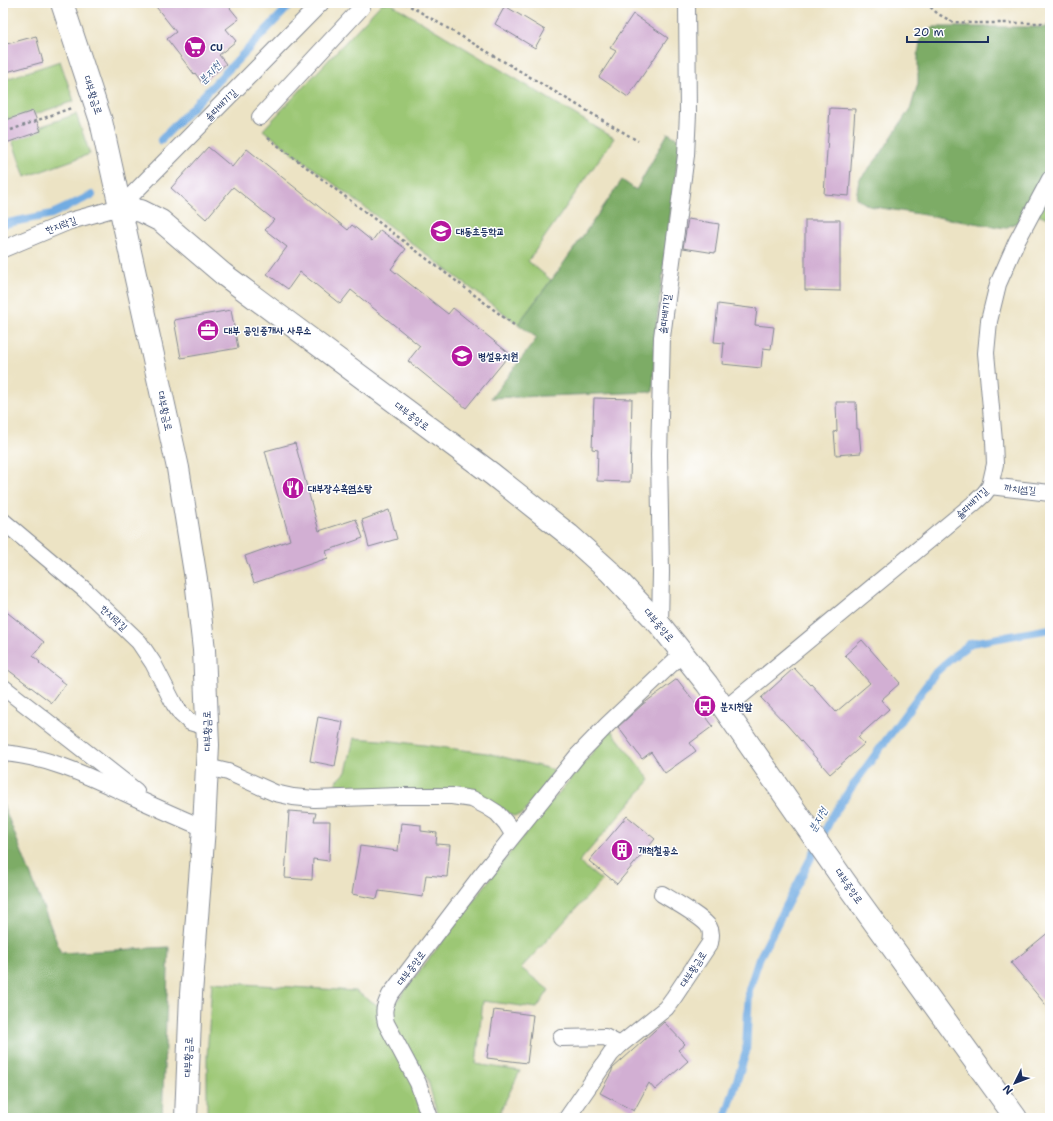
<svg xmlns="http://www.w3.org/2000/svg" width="1053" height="1121" font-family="'Shantell Sans','Poor Story',sans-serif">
  <rect width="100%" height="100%" fill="#fff"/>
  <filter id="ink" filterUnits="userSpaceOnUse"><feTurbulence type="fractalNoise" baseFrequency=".025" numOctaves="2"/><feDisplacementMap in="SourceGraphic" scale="8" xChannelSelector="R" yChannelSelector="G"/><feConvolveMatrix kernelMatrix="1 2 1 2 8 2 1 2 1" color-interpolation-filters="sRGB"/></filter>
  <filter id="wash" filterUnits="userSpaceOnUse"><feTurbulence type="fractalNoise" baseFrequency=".012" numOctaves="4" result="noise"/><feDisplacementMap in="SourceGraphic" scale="16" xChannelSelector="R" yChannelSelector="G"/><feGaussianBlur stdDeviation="0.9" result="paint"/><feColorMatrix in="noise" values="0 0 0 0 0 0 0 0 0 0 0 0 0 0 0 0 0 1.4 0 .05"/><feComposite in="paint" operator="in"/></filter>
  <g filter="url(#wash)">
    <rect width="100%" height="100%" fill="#ece3c4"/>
    <g fill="#9cc774" stroke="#5c7b69">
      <path d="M 382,3 L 390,3 L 614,138 L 528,261 L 551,280 L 518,324 L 263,130 Z"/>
      <path d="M 60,61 L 74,101 L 9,123 L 3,106 L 3,80 Z"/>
      <path d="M 76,114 L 90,154 L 25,177 L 11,137 Z"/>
      <path d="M 1050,193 L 1050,219 L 1038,214 Z"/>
      <path d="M 611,730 L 650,780 L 579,862 L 602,881 L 521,968 L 549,990 L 537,1008 L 483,1001 L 476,1064 L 520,1071 L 497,1118 L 438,1118 L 428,1080 L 394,1024 L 392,1012 L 396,1002 L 520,840 Z"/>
      <path d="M 354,738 L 392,741 L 487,753 L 555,770 L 523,814 L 513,816 L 491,801 L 362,791 L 335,783 L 346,772 Z"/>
      <path d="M 212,982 L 355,991 L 379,1006 L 414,1084 L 423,1118 L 207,1118 L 207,1057 Z"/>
    </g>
    <g fill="#7dac66" stroke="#4c6e62">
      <path d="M 934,27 L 1050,27 L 1050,165 L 1020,221 L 1005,228 L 869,206 L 856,198 L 859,180 L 880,155 L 911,107 L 918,83 L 918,55 L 921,37 Z"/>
      <path d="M 668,133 L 680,140 L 655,335 L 653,392 L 491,398 L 537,338 L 518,324 L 556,274 L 622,180 L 636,190 Z"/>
      <path d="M 3,804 L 61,953 L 169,947 L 162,1118 L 3,1118 Z"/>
    </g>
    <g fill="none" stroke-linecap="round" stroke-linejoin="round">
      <g stroke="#72ace2" stroke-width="8">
        <path d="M 161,140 L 292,3"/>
        <path d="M 3,224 L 52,214 L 92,195"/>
        <path d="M 725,1118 L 746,1052 L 749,990 L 759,959 L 832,817 L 851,788 L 936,672 L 955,655 L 971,643 L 1050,629"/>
      </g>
    </g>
    <g id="blocks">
      <g fill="#d2afd3">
        <path d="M 153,3 L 226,3 L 239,19 L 226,29 L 236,41 L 219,55 L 226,64 L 202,83 L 195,73 L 194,74 L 167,39 L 176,32 Z"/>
        <path d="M 505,6 L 545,30 L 535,48 L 495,24 Z"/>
        <path d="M 633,14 L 668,38 L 628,97 L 599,77 L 616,51 L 610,48 Z"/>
        <path d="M 36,36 L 43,62 L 3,73 L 3,45 Z"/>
        <path d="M 830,108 L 855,109 L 849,196 L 824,194 Z"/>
        <path d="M 33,111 L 41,131 L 3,144 L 3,121 Z"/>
        <path d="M 208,147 L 232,167 L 247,149 L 348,230 L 352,225 L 372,241 L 380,230 L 406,249 L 391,269 L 448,314 L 453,308 L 510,354 L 466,408 L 408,361 L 420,346 L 351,290 L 340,304 L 300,272 L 288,289 L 267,274 L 287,247 L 265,230 L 274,220 L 233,187 L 206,219 L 171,188 Z"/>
        <path d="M 688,219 L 719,224 L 715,253 L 683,248 Z"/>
        <path d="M 805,220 L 840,220 L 840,291 L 805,290 Z"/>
        <path d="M 718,304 L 757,309 L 755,325 L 774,327 L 771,349 L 763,348 L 761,368 L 722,364 L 724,343 L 714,342 Z"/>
        <path d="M 231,310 L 238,348 L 181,358 L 174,320 Z"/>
        <path d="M 594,398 L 632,399 L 630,482 L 597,481 L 598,450 L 592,449 Z"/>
        <path d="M 836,402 L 856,402 L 857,429 L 859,429 L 861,453 L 836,455 L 834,432 L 837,431 Z"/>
        <path d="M 295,443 L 319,531 L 356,519 L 363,538 L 326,551 L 328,558 L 254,583 L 245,556 L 290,540 L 265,451 Z"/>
        <path d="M 389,510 L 397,539 L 369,547 L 362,520 Z"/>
        <path d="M 3,609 L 44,642 L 33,656 L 40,662 L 39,663 L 66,684 L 52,703 L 3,666 Z"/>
        <path d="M 862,640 L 900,683 L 881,700 L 889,709 L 858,737 L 864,744 L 830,774 L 787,725 L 761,698 L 794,668 L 810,685 L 811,684 L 836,712 L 870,683 L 845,655 Z"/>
        <path d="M 677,679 L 713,726 L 690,743 L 696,751 L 665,773 L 651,752 L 642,759 L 618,727 L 643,704 Z"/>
        <path d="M 318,717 L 343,722 L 335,766 L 310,761 Z"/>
        <path d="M 289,811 L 316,813 L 314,821 L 330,821 L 329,861 L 313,859 L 312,880 L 285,878 Z"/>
        <path d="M 627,816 L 655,839 L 617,884 L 589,861 Z"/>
        <path d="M 401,823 L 421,825 L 421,831 L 437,833 L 436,844 L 450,845 L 447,877 L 426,875 L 423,897 L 379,891 L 377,899 L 352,894 L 360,846 L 398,851 Z"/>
        <path d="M 1050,931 L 1050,1010 L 1011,963 Z"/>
        <path d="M 494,1010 L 533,1015 L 527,1063 L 487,1058 Z"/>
        <path d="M 664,1022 L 685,1044 L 678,1050 L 688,1061 L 655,1090 L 649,1083 L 634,1111 L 600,1093 L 612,1071 L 612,1069 Z"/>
      </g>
    </g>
  </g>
  <g filter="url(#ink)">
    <use href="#blocks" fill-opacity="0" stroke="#848991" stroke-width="1"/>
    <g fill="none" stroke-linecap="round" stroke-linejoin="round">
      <g stroke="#848991" stroke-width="18">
        <g id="service">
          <path d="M 260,117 L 362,7 L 358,3"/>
          <path d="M 3,249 L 70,221 L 120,207 L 321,3"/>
          <path d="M 990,486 L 1050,493"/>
          <path d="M 3,521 L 85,590 L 139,642 L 153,663 L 174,704 L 181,714 L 190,722 L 207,727"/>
          <path d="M 660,625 L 661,572 L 659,455 L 662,337 L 686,155 L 688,113 L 687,3"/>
          <path d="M 3,687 L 136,791"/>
          <path d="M 725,709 L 973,504 L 984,494 L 990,486 L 995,464 L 994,441 L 986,353 L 989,321 L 998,284 L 1017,241 L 1050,179"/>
          <path d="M 3,753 C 46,756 86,775 125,793 C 151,805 177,817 204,828"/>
          <path d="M 207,767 L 228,772 L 275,793 L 293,797 L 314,799 L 399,796 L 452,796 L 472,799 L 486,806 L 497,813 L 506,823 L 513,834"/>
          <path d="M 561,1038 L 605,1037 L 620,1045"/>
          <path d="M 430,1118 L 418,1083 L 386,1023 C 383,1011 384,1007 390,995 L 479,878 L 578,755 L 607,725 L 683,653"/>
          <path d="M 567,1118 L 611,1054 L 620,1045 L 666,1008 L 674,997 L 710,943 C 711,937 712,932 709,927 C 704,918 672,900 662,894"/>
        </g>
      </g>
      <g stroke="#848991" stroke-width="24">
        <path id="tertiary" d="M 120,207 L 141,211 L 161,221 L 223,274 L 492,474 L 569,535 L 609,571 L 660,625 L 707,684 L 845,882 L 1016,1118"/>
      </g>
      <g stroke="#848991" stroke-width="24">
        <path id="secondary" d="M 62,3 L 101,121 L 178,468 L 196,579 L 204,650 L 208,745 L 204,828 L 191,994 L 186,1118"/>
      </g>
      <g stroke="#848991" stroke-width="2.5" stroke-dasharray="3 3" stroke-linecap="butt">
        <path d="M 405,3 L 638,141"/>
        <path d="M 926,3 L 938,14 L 953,22 L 972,23 L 1050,23"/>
        <path d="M 11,130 L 71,108"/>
        <path d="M 268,138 L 514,325"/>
      </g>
      <use href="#service" stroke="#fff" stroke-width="16"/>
      <use href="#tertiary" stroke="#fff" stroke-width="22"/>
      <use href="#secondary" stroke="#fff" stroke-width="22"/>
    </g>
  </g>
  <defs>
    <g id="supermarket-disc" transform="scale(1.15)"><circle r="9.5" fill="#b5179e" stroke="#fff"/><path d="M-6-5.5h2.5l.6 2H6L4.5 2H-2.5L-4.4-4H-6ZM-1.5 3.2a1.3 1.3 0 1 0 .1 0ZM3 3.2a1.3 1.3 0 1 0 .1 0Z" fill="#fff"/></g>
    <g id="school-disc" transform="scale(1.15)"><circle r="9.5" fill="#b5179e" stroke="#fff"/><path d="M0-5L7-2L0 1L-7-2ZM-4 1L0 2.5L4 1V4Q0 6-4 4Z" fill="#fff"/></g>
    <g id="office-disc" transform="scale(1.15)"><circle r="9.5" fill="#b5179e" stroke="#fff"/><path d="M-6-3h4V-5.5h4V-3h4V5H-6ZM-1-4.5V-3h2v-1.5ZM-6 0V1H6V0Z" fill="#fff"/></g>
    <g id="restaurant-disc" transform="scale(1.15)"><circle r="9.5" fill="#b5179e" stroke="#fff"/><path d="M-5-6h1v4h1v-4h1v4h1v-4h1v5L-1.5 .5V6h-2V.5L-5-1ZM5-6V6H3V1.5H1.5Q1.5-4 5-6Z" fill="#fff"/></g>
    <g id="bus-disc" transform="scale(1.15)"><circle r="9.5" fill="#b5179e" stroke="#fff"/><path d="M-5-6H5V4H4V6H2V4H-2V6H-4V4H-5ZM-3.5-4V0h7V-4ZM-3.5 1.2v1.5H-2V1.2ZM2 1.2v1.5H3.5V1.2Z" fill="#fff"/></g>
    <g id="building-disc" transform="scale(1.15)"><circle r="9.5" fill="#b5179e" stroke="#fff"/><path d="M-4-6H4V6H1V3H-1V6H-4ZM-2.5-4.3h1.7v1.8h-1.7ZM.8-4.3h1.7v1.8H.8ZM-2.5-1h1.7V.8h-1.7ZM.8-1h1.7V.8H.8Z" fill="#fff"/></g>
  </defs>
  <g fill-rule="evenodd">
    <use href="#supermarket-disc" x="195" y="47"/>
    <use href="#school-disc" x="441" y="231"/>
    <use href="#office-disc" x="208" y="330"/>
    <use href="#school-disc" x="462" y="356"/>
    <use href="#restaurant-disc" x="293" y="488"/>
    <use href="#bus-disc" x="705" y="706"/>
    <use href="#building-disc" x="622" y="850"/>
  </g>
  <g text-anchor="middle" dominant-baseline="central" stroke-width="3" stroke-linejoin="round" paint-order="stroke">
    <g font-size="10" font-weight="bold" fill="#1b2f5e" stroke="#fff" text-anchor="start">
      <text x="210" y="47">CU</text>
      <text x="456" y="231">대동초등학교</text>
      <text x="224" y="330">대부 공인중개사 사무소</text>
      <text x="478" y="356">병설유치원</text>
      <text x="308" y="488">대부장수흑염소탕</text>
      <text x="720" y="706">분지천앞</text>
      <text x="638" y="850">개척철공소</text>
    </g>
    <g font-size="10" fill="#1b2f5e" stroke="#fff">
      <text transform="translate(93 95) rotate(72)">대부황금로</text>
      <text transform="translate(221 105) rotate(-45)">솔따배기길</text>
      <text transform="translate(61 225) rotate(-20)">한지락길</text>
      <text transform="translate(665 314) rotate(-83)">솔따배기길</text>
      <text transform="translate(165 411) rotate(78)">대부황금로</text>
      <text transform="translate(412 416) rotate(37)">대부중앙로</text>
      <text transform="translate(1020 489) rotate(6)">까치섬길</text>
      <text transform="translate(972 503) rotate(-44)">솔따배기길</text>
      <text transform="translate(114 618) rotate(43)">한지락길</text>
      <text transform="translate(659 625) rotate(49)">대부중앙로</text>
      <text transform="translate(207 731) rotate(-91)">대부황금로</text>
      <text transform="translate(849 886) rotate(55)">대부중앙로</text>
      <text transform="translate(411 968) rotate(-53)">대부중앙로</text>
      <text transform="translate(693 969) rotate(-57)">대부황금로</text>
      <text transform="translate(188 1057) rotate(-88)">대부황금로</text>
    </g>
    <g font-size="11" font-style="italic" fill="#395b8c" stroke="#fff">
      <text transform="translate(210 73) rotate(-46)">분지천</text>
      <text transform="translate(818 820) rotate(-61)">분지천</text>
    </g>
  </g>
  <rect width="1053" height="1121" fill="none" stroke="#fff" stroke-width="16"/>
  <g transform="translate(1015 1083) rotate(227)" stroke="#ffffff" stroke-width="3" paint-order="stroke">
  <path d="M0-3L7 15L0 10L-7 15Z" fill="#1b2f5e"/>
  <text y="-6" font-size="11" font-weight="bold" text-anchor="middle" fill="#1b2f5e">N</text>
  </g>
  <path d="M907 36v6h81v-6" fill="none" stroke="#1b2f5e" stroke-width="2"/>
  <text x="913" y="36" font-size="12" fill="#1b2f5e" stroke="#ffffff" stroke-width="3" paint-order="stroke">20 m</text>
</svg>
